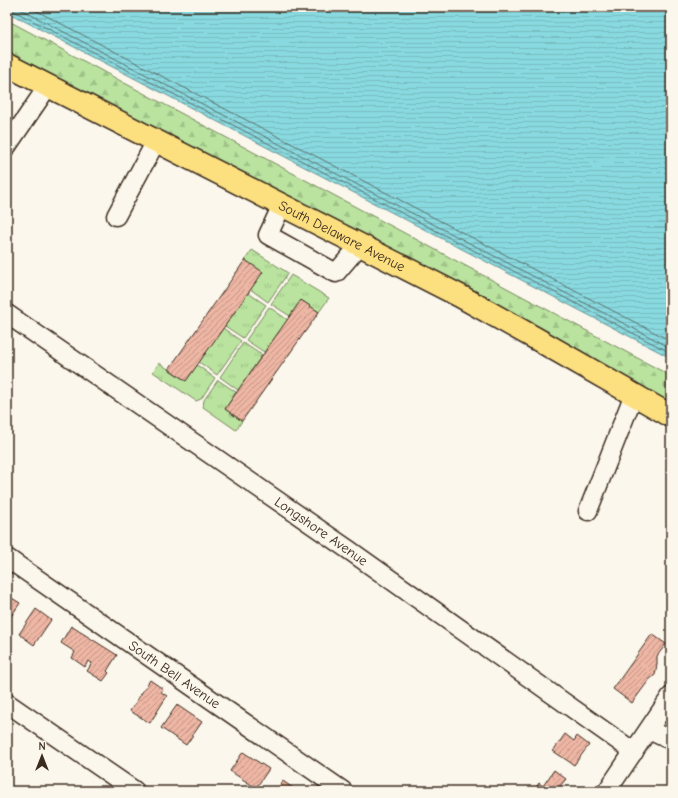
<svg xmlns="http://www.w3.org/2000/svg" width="678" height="798" font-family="'Comic Neue',sans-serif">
  <defs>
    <pattern id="grass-tufts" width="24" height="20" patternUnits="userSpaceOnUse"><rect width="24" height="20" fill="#b9e39f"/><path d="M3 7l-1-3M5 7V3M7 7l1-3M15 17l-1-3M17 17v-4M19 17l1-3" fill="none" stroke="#a0c388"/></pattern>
    <pattern id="forest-firs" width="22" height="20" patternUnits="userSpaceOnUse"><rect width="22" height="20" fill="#b9e39f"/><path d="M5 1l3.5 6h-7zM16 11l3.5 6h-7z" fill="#a0c388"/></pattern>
    <pattern id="water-rules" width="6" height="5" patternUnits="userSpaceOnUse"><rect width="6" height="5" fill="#89dae0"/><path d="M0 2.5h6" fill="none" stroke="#77bbc0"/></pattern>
    <pattern id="building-hatch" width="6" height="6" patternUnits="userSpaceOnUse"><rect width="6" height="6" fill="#eeb6a4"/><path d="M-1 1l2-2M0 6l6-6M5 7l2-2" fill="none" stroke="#c29485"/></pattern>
  </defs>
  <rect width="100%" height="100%" fill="#fbf7ec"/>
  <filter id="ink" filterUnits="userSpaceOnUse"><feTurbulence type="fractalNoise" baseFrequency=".025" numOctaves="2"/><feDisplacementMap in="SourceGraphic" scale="8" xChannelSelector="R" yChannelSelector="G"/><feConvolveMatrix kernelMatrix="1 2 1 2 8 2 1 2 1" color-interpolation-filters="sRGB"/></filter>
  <g filter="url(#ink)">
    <g fill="url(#grass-tufts)" stroke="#7a865e">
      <path d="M 252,250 L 288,273 L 268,302 L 250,289 L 262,272 L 245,260 Z"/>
      <path d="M 291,275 L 329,298 L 319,312 L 301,300 L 290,316 L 271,304 Z"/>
      <path d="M 248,293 L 266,305 L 243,338 L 225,326 Z"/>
      <path d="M 269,307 L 288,320 L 264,352 L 246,340 Z"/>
      <path d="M 223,328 L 241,341 L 217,375 L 199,362 Z"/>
      <path d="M 243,343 L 262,355 L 238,390 L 220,377 Z"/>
      <path d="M 159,363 L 186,381 L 197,365 L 215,378 L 201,399 L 196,401 L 153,372 Z"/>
      <path d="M 218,380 L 236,392 L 225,409 L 242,421 L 236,430 L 203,407 L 204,400 Z"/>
    </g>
    <path fill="url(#forest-firs)" stroke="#7a865e" d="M 7,20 L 671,376 L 671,414 L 7,65 Z"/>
    <path fill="url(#water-rules)" stroke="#6a9492" d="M 7,7 L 671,7 L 671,358 L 7,12 Z"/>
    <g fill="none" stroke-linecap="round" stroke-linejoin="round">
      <g stroke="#5a706c" stroke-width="1">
        <path d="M 16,7 L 671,348"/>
        <path d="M 29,7 L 671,341"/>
        <path d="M 7,9 L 10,9 L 671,353"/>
      </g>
    </g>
    <g fill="url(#building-hatch)" stroke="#3b2a1e">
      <path d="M 245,260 L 263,272 L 186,381 L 169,369 Z"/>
      <path d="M 301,300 L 319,312 L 242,421 L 225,409 Z"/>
      <path d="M 7,595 L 20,603 L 8,621 L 7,620 Z"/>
      <path d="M 36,609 L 51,620 L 34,645 L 19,634 Z"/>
      <path d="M 71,626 L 117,655 L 107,671 L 109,673 L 103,681 L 87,671 L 92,663 L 88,661 L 85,667 L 72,658 L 75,652 L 61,643 Z"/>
      <path d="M 652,634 L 666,644 L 657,656 L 657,664 L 655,675 L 649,680 L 632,703 L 613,689 Z"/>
      <path d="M 150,680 L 163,689 L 161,692 L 167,696 L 150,723 L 130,711 Z"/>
      <path d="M 177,705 L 202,722 L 186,745 L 161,728 Z"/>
      <path d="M 565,734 L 574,741 L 577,736 L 589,745 L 574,765 L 553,751 Z"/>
      <path d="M 243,752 L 269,769 L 256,788 L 230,771 Z"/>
      <path d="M 554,770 L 566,779 L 556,791 L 534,791 L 539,783 L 543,786 Z"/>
      <path d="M 283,781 L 297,791 L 276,791 Z"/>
    </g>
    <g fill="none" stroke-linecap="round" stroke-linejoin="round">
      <g stroke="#3b2a1e" stroke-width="21">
        <g id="minor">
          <path d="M 7,146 L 48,86"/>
          <path d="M 282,205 L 268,235 L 336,273 L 360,245"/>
          <path d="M 116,216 L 156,141"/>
          <path id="s1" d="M 7,314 L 349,550 L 634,752"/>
          <path d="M 588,511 L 634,394"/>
          <path id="s2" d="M 7,558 L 343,791"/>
          <path d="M 7,703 L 135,791"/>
          <path d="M 649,730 L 666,738 L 671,737"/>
          <path d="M 607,791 L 671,696"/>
        </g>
      </g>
      <g stroke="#3b2a1e" stroke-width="25">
        <g id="major">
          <path id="s3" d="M 7,65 L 460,296 L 535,338 L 671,416"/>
        </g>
      </g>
      <use href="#minor" stroke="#fbf7ec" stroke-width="18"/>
      <use href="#major" stroke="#fce080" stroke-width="22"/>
    </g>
  </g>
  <g text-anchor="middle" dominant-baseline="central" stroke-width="3" stroke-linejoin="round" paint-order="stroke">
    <g font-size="14" fill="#3b2a1e" stroke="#fbf7ec">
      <text stroke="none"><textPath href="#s3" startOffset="376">South Delaware Avenue</textPath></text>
      <text stroke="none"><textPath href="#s1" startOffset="382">Longshore Avenue</textPath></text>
      <text stroke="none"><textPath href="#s2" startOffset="204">South Bell Avenue</textPath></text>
    </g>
  </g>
  <rect width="678" height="798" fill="none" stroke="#fbf7ec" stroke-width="24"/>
  <rect x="12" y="12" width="654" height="774" fill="none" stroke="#3b2a1e" stroke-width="1.5" filter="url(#ink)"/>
  <g transform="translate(42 756)" stroke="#fbf7ec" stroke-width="3" paint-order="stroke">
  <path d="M0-3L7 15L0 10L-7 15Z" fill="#3b2a1e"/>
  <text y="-6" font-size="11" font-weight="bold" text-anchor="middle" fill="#3b2a1e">N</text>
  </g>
</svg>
